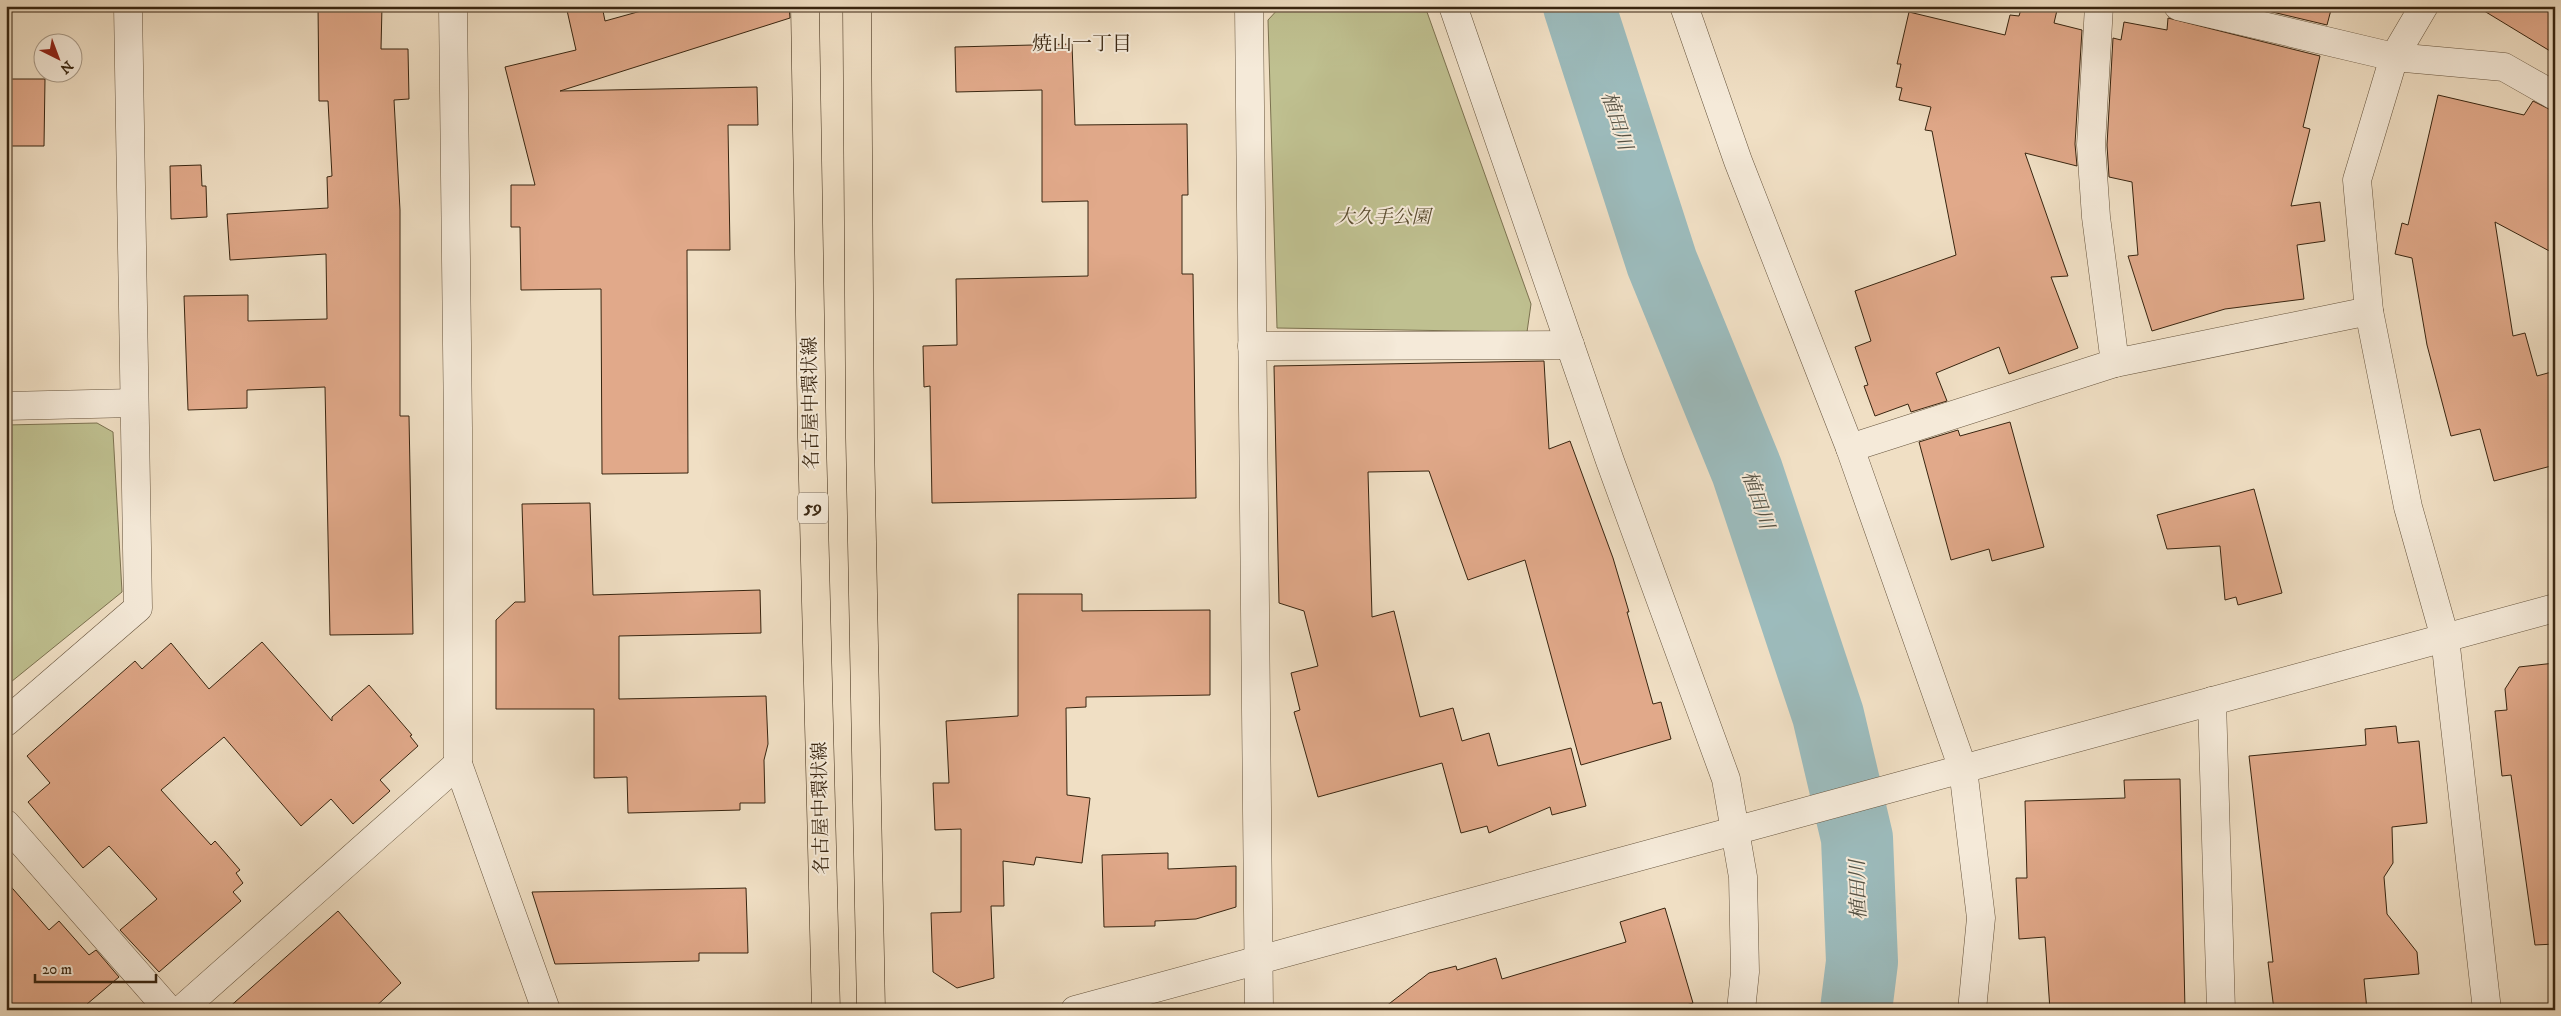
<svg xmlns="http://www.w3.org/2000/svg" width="2561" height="1016" font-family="'IM FELL DW Pica','Noto Serif JP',serif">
  <rect width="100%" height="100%" fill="#f0dfc4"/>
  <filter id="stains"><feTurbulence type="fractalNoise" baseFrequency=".004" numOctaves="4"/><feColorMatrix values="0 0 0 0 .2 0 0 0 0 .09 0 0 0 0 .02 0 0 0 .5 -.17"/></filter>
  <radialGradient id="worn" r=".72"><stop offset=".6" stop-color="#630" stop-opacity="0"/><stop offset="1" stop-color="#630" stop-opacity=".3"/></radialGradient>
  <g fill="#bfc090" stroke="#7c7250">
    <path d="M 1281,6 L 1427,12 L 1531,304 L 1527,332 L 1277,328 L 1268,20 Z"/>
    <path d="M 97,423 L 113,432 L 122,592 L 6,686 L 6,425 Z"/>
  </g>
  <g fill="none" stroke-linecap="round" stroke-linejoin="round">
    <path stroke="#9cbbbc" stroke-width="72" d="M 1579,6 L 1662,263 L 1747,471 L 1828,715 L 1857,838 L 1862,962 L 1856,1010"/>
  </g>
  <g fill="#e1a98a" stroke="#382510">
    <path d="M 318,6 L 382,6 L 381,49 L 408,49 L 409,99 L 394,100 L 400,210 L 400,416 L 409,416 L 413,634 L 330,635 L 325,387 L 247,390 L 247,408 L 188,410 L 184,296 L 248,295 L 248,321 L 327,319 L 326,254 L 230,260 L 227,214 L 328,208 L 327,177 L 332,176 L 328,101 L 319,101 Z"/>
    <path d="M 566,6 L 602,6 L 605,21 L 659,6 L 789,6 L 790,18 L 560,91 L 757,87 L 758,125 L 728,125 L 730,250 L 687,250 L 688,473 L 602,474 L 601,289 L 521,290 L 520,227 L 511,227 L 511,185 L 535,185 L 505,67 L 576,50 Z"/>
    <path d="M 2022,6 L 2058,6 L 2054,23 L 2082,30 L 2075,144 L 2077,166 L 2025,153 L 2068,276 L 2051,277 L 2078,348 L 2009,374 L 1999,347 L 1936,373 L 1947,401 L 1911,412 L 1908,404 L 1875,416 L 1864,386 L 1868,385 L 1855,347 L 1871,341 L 1855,291 L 1956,255 L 1932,131 L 1925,130 L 1931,107 L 1899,100 L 1902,88 L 1896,87 L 1901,64 L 1897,64 L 1909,12 L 2005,35 L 2010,15 L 2019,16 Z"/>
    <path d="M 2247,6 L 2332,6 L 2327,25 Z"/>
    <path d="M 2476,6 L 2555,6 L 2555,54 Z"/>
    <path d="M 2168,18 L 2320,56 L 2303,127 L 2310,129 L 2291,206 L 2320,202 L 2325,241 L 2297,245 L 2304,299 L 2225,309 L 2152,331 L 2128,256 L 2138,255 L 2132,182 L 2109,177 L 2107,145 L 2113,38 L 2121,40 L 2124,22 L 2167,30 Z"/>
    <path d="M 1072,44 L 1075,125 L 1187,124 L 1188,195 L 1182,195 L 1182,274 L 1193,274 L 1196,498 L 932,503 L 930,386 L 924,387 L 923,346 L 957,345 L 956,279 L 1088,276 L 1088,201 L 1042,202 L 1042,90 L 956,92 L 955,47 Z"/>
    <path d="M 6,79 L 45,79 L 44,146 L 6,146 Z"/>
    <path d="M 2438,95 L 2524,115 L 2533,101 L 2555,112 L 2555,254 L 2495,222 L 2513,336 L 2525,333 L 2537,376 L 2555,371 L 2555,465 L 2494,481 L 2480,429 L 2451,436 L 2427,345 L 2412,258 L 2395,254 L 2402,223 L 2408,225 Z"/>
    <path d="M 201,165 L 202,186 L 206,186 L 207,217 L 171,219 L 170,166 Z"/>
    <path d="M 1544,361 L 1549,449 L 1570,441 L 1613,558 L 1629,612 L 1627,612 L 1653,704 L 1661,702 L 1671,739 L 1581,765 L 1525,560 L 1468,580 L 1429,471 L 1368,472 L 1372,617 L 1394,611 L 1420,717 L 1453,708 L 1462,741 L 1489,733 L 1498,766 L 1571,748 L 1586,806 L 1552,815 L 1550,807 L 1489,833 L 1487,826 L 1461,833 L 1442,763 L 1318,797 L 1294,712 L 1300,710 L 1291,673 L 1318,666 L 1304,611 L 1279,603 L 1274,366 Z"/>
    <path d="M 2010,422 L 2044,547 L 1992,561 L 1989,549 L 1951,560 L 1919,442 L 1958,430 L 1960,436 Z"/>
    <path d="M 2254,489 L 2282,593 L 2238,605 L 2236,597 L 2225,600 L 2220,546 L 2167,549 L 2157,515 Z"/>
    <path d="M 590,503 L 593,595 L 760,590 L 761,633 L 619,636 L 619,699 L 766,696 L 768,744 L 764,760 L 765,803 L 740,803 L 740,810 L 628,813 L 627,777 L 594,778 L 594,709 L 496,709 L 496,620 L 515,602 L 525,602 L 522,504 Z"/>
    <path d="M 1018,594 L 1082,594 L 1082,611 L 1210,610 L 1210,695 L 1086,697 L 1086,707 L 1066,708 L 1067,795 L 1090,798 L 1082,863 L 1036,857 L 1034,865 L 1003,861 L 1004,906 L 991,906 L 994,978 L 957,988 L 933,972 L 931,913 L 961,912 L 961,829 L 935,830 L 933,783 L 949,783 L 946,721 L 1018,716 Z"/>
    <path d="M 262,642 L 332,721 L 332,717 L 369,685 L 412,735 L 410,736 L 418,746 L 380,780 L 390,791 L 353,824 L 331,799 L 301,826 L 224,737 L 161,790 L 211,845 L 215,841 L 240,870 L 236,873 L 243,883 L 233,892 L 241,901 L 159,972 L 120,930 L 157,899 L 109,846 L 83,868 L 28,802 L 50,783 L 27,756 L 135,661 L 142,669 L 171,643 L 209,689 Z"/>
    <path d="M 2555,663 L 2555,944 L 2535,945 L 2511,775 L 2502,776 L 2495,711 L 2507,710 L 2505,689 L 2519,667 Z"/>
    <path d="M 2396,726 L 2398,743 L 2419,741 L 2427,823 L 2392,827 L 2393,863 L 2384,877 L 2387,914 L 2417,952 L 2419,974 L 2364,979 L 2367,1010 L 2274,1010 L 2268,962 L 2273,962 L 2249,756 L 2366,745 L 2365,729 Z"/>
    <path d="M 2180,779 L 2185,1010 L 2050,1010 L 2045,937 L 2019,939 L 2016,878 L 2027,878 L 2025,801 L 2125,798 L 2124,780 Z"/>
    <path d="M 1168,853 L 1168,869 L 1236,866 L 1236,907 L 1196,919 L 1155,921 L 1155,926 L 1104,927 L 1102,855 Z"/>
    <path d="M 6,881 L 49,930 L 59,921 L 89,955 L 96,950 L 119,977 L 80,1010 L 6,1010 Z"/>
    <path d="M 746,888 L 748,953 L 699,953 L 699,961 L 555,964 L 532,892 Z"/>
    <path d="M 1665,908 L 1693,1003 L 1670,1010 L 1381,1010 L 1429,973 L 1456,966 L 1457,970 L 1496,958 L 1502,979 L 1626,942 L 1620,922 Z"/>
    <path d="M 338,911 L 401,983 L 372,1010 L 226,1010 Z"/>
  </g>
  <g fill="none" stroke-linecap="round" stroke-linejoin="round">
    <g stroke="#66543d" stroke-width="29">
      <g id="minor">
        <path d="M 453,6 L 458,428 L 458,764 L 546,1010"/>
        <path d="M 1249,6 L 1259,1010"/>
        <path d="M 1453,6 L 1610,461 L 1726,779 L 1743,877 L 1745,972 L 1741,1010"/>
        <path d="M 1684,6 L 1738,161 L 1850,448 L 1963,769 L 1981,918 L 1972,1010"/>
        <path d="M 2099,6 L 2091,145 L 2096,217 L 2115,363"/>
        <path d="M 2178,6 L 2394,57 L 2504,67 L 2555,96"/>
        <path d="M 2424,6 L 2394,57 L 2357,180 L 2369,311 L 2408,507 L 2445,638 L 2487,1010"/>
        <path d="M 1252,346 L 1570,345"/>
        <path d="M 6,406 L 134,403"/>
        <path d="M 1850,448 L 2115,363 L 2369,311"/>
        <path d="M 2212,701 L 2221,1010"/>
        <path d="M 6,824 L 169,1010"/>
        <path d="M 181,1010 L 458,764"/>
      </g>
    </g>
    <g stroke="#66543d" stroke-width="29">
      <g id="tertiary">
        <path d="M 6,722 L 138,608 L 128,6"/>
        <path d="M 1075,1010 L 2555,608"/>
      </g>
    </g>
    <g stroke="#382510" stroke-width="29">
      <g id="primary">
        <path d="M 805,6 L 812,438 L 826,1010"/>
        <path d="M 857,6 L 860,438 L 871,1010"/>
      </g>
    </g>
    <use href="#minor" stroke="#f5ead9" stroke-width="28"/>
    <use href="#tertiary" stroke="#f5ead9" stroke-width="28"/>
    <use href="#primary" stroke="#f0dfc4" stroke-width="28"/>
  </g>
  <g text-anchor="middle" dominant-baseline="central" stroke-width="4" stroke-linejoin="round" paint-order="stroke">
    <rect fill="#f5ead9" stroke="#71604c" stroke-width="1" x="798" y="492.5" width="30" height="31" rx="4"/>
    <g font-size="18" font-weight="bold" fill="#382510">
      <text x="813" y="508">59</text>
    </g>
    <g font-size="19" font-style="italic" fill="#5a4c30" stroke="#f5ead9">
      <text x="1383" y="217">大久手公園</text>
    </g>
    <g font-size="19" fill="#382510" stroke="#f5ead9">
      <text transform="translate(811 403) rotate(-91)">名古屋中環状線</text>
      <text transform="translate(821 808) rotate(-91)">名古屋中環状線</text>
    </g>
    <g font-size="20" fill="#382510" stroke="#f5ead9">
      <text x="1082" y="44">焼山一丁目</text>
    </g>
    <g font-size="20" font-style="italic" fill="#565244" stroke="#f5ead9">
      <text transform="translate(1616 121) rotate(72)">植田川</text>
      <text transform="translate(1757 500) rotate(71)">植田川</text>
      <text transform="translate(1859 890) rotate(-92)">植田川</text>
    </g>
  </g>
  <rect width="2561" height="1016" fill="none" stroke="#f0dfc4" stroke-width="25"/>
  <rect x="8" y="8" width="2546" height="1001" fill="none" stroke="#382510" stroke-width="2.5"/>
  <rect x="12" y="12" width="2536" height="991" fill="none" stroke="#382510"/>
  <g transform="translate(58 58) rotate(138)"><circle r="24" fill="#f5ead9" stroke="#a99b89"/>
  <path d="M0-4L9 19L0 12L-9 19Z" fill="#8f2418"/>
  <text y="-8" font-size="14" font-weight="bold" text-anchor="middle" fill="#382510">N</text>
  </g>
  <path d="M35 974v8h121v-8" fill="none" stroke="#382510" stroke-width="2.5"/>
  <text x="42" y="974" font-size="15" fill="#382510" stroke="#f5ead9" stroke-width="4" paint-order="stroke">20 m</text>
  <rect width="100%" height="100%" filter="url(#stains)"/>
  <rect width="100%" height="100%" fill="url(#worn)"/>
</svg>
